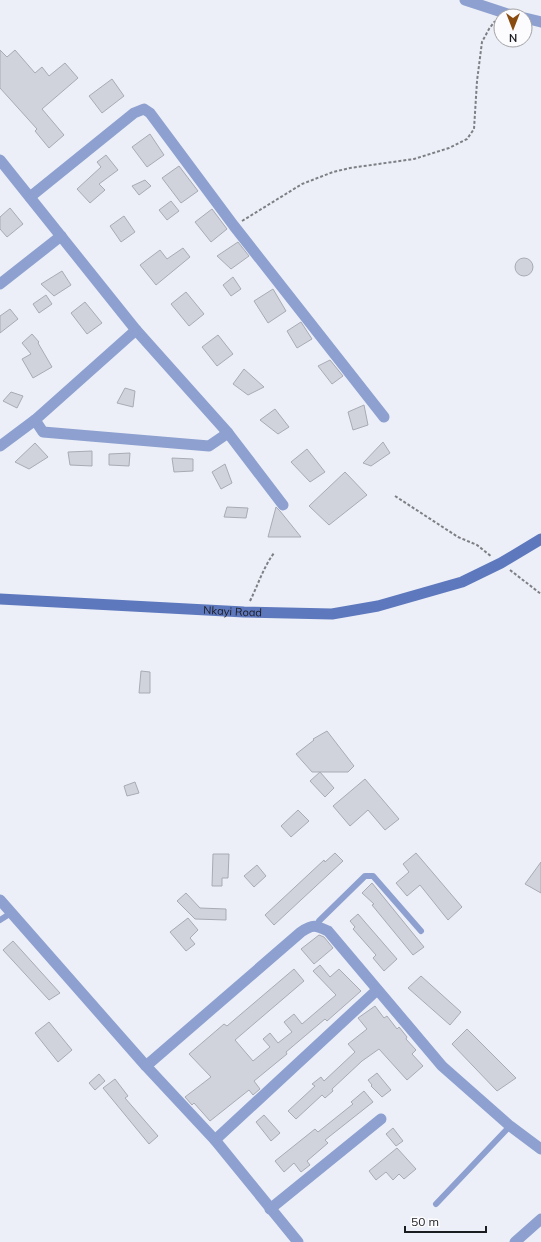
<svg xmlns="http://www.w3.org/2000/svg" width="541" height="1242" font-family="Mulish,sans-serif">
  <rect width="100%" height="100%" fill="#eceff7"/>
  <g fill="#d0d3db" stroke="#a8abb3">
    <path d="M 0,50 L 7,57 L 15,50 L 35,73 L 42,67 L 49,76 L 65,63 L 78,78 L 42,109 L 64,135 L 49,148 L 35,131 L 37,129 L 0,88 Z"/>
    <path d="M 112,79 L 124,96 L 102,113 L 89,96 Z"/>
    <path d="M 150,134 L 164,155 L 147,167 L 132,147 Z"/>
    <path d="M 106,155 L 118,170 L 99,184 L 105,190 L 90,203 L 77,189 L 101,167 L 97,162 Z"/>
    <path d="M 179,166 L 198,191 L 181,203 L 162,178 Z"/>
    <path d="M 145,180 L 151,186 L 139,195 L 132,186 Z"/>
    <path d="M 171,201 L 179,211 L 167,220 L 159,210 Z"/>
    <path d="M 10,208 L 23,224 L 7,237 L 0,229 L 0,217 Z"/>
    <path d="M 212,209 L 227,229 L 211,242 L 195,222 Z"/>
    <path d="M 124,216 L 135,232 L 121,242 L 110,226 Z"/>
    <path d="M 238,242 L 249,256 L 231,269 L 217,256 Z"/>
    <path d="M 183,248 L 190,257 L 156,285 L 140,265 L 160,250 L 167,259 Z"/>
    <circle cx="524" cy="267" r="9"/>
    <path d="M 62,271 L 71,285 L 54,296 L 41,284 Z"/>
    <path d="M 233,277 L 241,289 L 231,296 L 223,285 Z"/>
    <path d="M 273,289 L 286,311 L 268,323 L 254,301 Z"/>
    <path d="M 186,292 L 204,314 L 189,326 L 171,304 Z"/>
    <path d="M 46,295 L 52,304 L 39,313 L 33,304 Z"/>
    <path d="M 85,302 L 102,323 L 87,334 L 71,313 Z"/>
    <path d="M 10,309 L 18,319 L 0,333 L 0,316 Z"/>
    <path d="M 301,322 L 312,339 L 297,348 L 287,331 Z"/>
    <path d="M 32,334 L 39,342 L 38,343 L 52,367 L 33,378 L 22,359 L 31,354 L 22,343 Z"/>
    <path d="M 218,335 L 233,354 L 217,366 L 202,347 Z"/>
    <path d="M 330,360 L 343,376 L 332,384 L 318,366 Z"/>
    <path d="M 244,369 L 264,387 L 248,395 L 233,384 Z"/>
    <path d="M 125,388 L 135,391 L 133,407 L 117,403 Z"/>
    <path d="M 11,392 L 23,396 L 17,408 L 3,401 Z"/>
    <path d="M 364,405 L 368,425 L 353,430 L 348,412 Z"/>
    <path d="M 275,409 L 289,427 L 278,434 L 260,420 Z"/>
    <path d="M 383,442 L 390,453 L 371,466 L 363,463 Z"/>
    <path d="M 35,443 L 48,457 L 29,469 L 15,462 Z"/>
    <path d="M 307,449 L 325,472 L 310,482 L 291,462 Z"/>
    <path d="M 92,451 L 92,466 L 70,465 L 68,452 Z"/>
    <path d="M 130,453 L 129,466 L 109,465 L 109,454 Z"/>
    <path d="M 172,458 L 193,459 L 193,471 L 174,472 Z"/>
    <path d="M 225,464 L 232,483 L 221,489 L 212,472 Z"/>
    <path d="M 345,472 L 367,495 L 329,525 L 309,506 Z"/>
    <path d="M 227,507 L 248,508 L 246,518 L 224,517 Z"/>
    <path d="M 276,507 L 280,511 L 301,537 L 268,537 Z"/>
    <path d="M 141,671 L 150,672 L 150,693 L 139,693 Z"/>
    <path d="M 327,731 L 354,766 L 348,772 L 312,772 L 296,754 L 314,740 L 313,739 Z"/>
    <path d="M 320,772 L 334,788 L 325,797 L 310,781 Z"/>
    <path d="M 365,779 L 399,819 L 385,830 L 368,810 L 350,826 L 333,806 Z"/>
    <path d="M 135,782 L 139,793 L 127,796 L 124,786 Z"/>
    <path d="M 298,810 L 309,821 L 291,837 L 281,826 Z"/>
    <path d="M 335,853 L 343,861 L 274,925 L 265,915 L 324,860 L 325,862 Z"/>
    <path d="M 416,853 L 462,907 L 448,920 L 420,885 L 407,896 L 396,883 L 409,872 L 403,864 Z"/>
    <path d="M 213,854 L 229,854 L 228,878 L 222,878 L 222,886 L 212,886 Z"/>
    <path d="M 541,862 L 541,893 L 525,884 Z"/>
    <path d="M 257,865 L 266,876 L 254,887 L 244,876 Z"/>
    <path d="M 372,883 L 424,947 L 413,955 L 372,905 L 374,904 L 362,893 Z"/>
    <path d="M 186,893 L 200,908 L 226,909 L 226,920 L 195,919 L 177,901 Z"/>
    <path d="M 358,914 L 397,959 L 384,971 L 373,958 L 376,955 L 353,929 L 355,927 L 350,921 Z"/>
    <path d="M 188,918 L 198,930 L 190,938 L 195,944 L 186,951 L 170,932 Z"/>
    <path d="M 319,935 L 324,937 L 333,948 L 314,964 L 301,949 Z"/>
    <path d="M 13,941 L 50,982 L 60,993 L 49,1000 L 3,950 Z"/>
    <path d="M 320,965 L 330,977 L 339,969 L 361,991 L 327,1021 L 325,1019 L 286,1052 L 287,1054 L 254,1081 L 260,1089 L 253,1095 L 249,1090 L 210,1121 L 194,1103 L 192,1105 L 185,1097 L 211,1077 L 189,1054 L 224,1024 L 227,1026 L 294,969 L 304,981 L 235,1040 L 253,1061 L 270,1047 L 263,1039 L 270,1033 L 278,1043 L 292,1032 L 284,1022 L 294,1014 L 302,1024 L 336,995 L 313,971 Z"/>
    <path d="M 421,976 L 461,1012 L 450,1025 L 408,988 Z"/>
    <path d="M 375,1006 L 384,1018 L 387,1016 L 397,1029 L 399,1027 L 407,1037 L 406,1039 L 416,1050 L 412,1054 L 423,1066 L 407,1080 L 379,1049 L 362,1061 L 332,1089 L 333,1091 L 325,1098 L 322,1095 L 296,1119 L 288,1111 L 315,1086 L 312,1084 L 321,1077 L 324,1081 L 355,1052 L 348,1044 L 367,1029 L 358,1018 Z"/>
    <path d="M 49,1022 L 72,1050 L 58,1062 L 35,1033 Z"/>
    <path d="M 467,1029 L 516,1078 L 497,1091 L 452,1044 Z"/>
    <path d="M 377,1073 L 391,1090 L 382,1097 L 371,1086 L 372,1085 L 368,1080 Z"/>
    <path d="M 99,1074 L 105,1081 L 95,1090 L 89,1083 Z"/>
    <path d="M 115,1079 L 128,1096 L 125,1098 L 158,1136 L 149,1144 L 103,1088 Z"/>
    <path d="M 364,1091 L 373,1102 L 325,1140 L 328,1143 L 307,1161 L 310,1165 L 301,1172 L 294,1163 L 284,1172 L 275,1161 L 315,1129 L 318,1132 L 353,1104 L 351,1102 Z"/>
    <path d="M 264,1115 L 280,1133 L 271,1141 L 256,1122 Z"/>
    <path d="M 393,1128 L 403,1141 L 396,1146 L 386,1134 Z"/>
    <path d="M 397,1148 L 416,1169 L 404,1179 L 399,1174 L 393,1180 L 386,1172 L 376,1180 L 369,1171 Z"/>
  </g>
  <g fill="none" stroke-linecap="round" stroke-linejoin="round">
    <g stroke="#7d7f84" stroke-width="2" stroke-dasharray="3 2" stroke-linecap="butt">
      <path d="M 242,221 L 302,184 L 333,172 L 350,168 L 414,159 L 449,148 L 467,139 L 474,129 L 477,81 L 482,42 L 489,29 L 495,21"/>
      <path d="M 395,496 L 458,537 L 477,545 L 492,557"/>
      <path d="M 510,570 L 541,594"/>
      <path d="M 250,601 C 258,585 263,568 274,553"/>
    </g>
    <g stroke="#8da0d0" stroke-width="6">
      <path d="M 0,920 L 11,913"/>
      <path d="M 316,926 L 319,921 L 365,876 L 373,876 L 421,931"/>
      <path d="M 436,1204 L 510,1126"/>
    </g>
    <g stroke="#8da0d0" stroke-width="11">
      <path d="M 465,0 L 514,16"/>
      <path d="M 525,18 L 541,22"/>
      <path d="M 0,160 L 136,330 L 228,433 L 283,505"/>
      <path d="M 30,197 L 134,113 L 144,109 L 150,113 L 234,226 L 384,417"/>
      <path d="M 0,284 L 61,236"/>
      <path d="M 35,420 L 43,432 L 209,446 L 228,433"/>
      <path d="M 0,446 L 35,420 L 136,330"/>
      <path d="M 0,900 L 146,1066 L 215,1140 L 298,1242"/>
      <path d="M 146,1066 L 301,932 C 313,924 315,925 328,931 L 442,1066 L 510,1126 L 541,1149"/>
      <path d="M 215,1140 L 377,990"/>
      <path d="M 270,1209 L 381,1119"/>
      <path d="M 515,1242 L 541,1219"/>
    </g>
    <path stroke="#5e78be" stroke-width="11" id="s1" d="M 0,599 L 244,612 L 332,614 L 378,606 L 462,582 L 501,563 L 541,539"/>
  </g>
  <g text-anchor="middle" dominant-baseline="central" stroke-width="4" stroke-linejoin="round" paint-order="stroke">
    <g font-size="11" fill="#1b1c1f" stroke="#fcfcfe">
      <text stroke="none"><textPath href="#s1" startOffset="233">Nkayi Road</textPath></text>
    </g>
  </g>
  <g transform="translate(513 28) rotate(180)"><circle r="19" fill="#fcfcfe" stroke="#a2a2a5"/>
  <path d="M0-3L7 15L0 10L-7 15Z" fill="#8a4b10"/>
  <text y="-6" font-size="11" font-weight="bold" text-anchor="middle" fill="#1b1c1f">N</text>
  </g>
  <path d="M405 1226v6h81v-6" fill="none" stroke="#1b1c1f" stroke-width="2"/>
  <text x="411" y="1226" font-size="12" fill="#1b1c1f" stroke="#fcfcfe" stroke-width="3" paint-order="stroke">50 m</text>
</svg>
